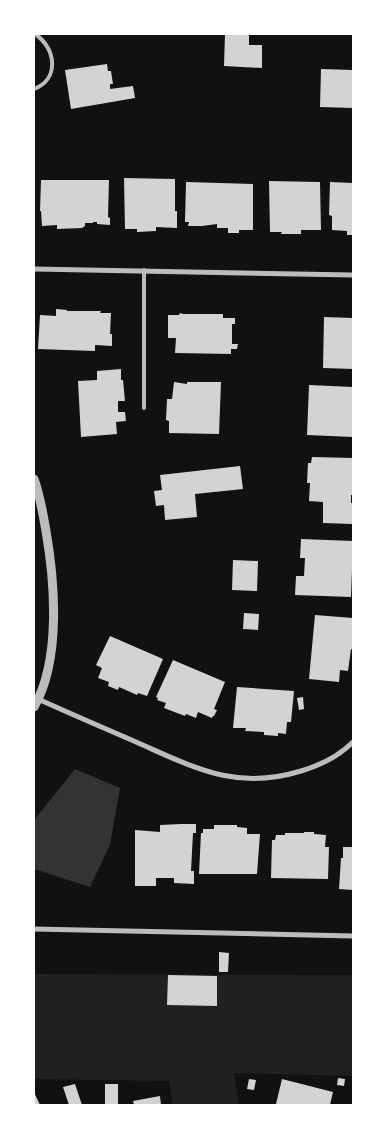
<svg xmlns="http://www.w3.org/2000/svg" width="387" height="1139" viewBox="0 0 387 1139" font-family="'Noto Serif',serif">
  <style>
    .green { fill: #202020 }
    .water { fill: #333 }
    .building { fill: #d3d3d3 }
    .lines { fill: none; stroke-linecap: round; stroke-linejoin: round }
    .service { stroke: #bcbcbc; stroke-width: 4 }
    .minor { stroke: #bcbcbc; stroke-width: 5 }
    .tertiary { stroke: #bcbcbc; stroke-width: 9 }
  </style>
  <rect width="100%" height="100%" fill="#111"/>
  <path class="green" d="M 34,974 L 353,975 L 353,1076 L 234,1073 L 239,1105 L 173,1105 L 169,1081 L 34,1079 Z"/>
  <path class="water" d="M 75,769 L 120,788 L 110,845 L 90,887 L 34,869 L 34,820 Z"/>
  <path class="building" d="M 225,34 L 249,34 L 249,45 L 262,45 L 262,68 L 224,66 Z
    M 107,64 L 108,71 L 111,71 L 113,84 L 110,84 L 110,89 L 133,86 L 135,98 L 71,109 L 65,70 Z
    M 321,69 L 353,70 L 353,108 L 320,107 Z
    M 124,178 L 175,179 L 175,211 L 177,211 L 177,228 L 156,227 L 156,231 L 137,232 L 137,229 L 125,229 Z
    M 41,180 L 109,180 L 108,217 L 110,218 L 110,225 L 97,224 L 97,222 L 93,222 L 93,223 L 85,223 L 85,226 L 82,228 L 57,229 L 57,225 L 42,226 L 41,211 L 40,211 Z
    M 269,181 L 320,182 L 321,230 L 301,230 L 301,234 L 281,234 L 282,232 L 270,232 Z
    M 186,182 L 253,184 L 253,230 L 239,230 L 239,233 L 228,233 L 228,228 L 217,228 L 217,224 L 202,226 L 188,226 L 189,222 L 185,222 Z
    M 330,182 L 353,183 L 353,235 L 347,235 L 347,231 L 332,230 L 332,216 L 329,215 Z
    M 56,309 L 67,310 L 67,311 L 101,311 L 100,313 L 111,313 L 110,334 L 112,334 L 112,346 L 95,345 L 95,351 L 38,349 L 40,315 L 56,316 Z
    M 180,313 L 183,314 L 223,314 L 223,318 L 235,318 L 235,324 L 232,324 L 232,344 L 238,344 L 237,349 L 231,349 L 231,354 L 175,353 L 176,338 L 168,338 L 168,315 L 179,315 Z
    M 324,317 L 353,318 L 353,369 L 323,368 Z
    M 121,369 L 121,380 L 123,380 L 125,401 L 118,401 L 118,412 L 125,412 L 126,421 L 116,422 L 117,434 L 81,437 L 78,381 L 97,380 L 97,371 Z
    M 174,382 L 187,384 L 187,382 L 221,382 L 219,434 L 169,433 L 169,421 L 166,420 L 167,399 L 172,399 Z
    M 309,385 L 353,387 L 353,437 L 307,435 Z
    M 312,457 L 353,458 L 353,495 L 351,495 L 351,503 L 353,503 L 352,524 L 323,523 L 323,502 L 309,501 L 310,483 L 307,483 L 308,463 L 311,463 Z
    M 240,466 L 243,489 L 195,494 L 197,517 L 165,520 L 164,505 L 156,506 L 154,491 L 162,490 L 160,475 Z
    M 301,539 L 353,541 L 351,597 L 295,595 L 296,576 L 304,576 L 305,558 L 300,558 Z
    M 233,560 L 258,561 L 257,591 L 232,590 Z
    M 244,613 L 259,614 L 258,630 L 243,629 Z
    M 315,615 L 353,618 L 353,650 L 351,649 L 348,671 L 340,670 L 339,682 L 309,679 Z
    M 110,636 L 163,659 L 147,696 L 138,693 L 137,695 L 119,687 L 118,690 L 108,686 L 109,682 L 98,678 L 102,668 L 96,665 Z
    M 173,660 L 225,682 L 214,709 L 217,710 L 214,716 L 213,716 L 212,718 L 198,712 L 196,718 L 186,714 L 185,716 L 164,708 L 166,703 L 157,700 L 158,698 L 156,697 Z
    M 237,687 L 294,691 L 291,722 L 287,722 L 286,734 L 278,733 L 278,736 L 264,735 L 264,732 L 245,731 L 246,728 L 233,728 Z
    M 303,697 L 304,709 L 299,710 L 297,698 Z
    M 181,824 L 196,824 L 196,833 L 193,833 L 191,871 L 194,871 L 194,884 L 174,883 L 174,878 L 156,878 L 156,886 L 135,886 L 135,830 L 160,832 L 160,825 Z
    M 214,825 L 237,825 L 237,827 L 247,828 L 247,834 L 260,834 L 257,874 L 199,874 L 201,833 L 203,833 L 203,829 L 214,829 Z
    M 304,832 L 314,832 L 314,834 L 326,835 L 325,847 L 329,847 L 328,879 L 271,878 L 272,840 L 275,840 L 276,835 L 285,835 L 285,833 L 304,833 Z
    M 343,847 L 353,847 L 353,890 L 339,889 L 341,858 L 343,858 Z
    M 219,952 L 229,953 L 228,972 L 219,972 Z
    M 168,975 L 217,976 L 217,1006 L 167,1005 Z
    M 338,1078 L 345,1079 L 344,1086 L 337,1085 Z
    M 249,1079 L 256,1080 L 254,1090 L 247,1089 Z
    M 282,1079 L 333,1092 L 330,1105 L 282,1105 L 276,1104 Z
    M 75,1084 L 82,1105 L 69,1105 L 63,1087 Z
    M 105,1084 L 118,1084 L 118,1105 L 105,1105 Z
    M 34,1092 L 40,1105 L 34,1105 Z
    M 160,1096 L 161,1105 L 134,1105 L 133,1101 Z"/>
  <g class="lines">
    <path class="service" d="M 34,89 C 60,79 56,48 35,34
      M 144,270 L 144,408"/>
    <path class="minor" d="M 34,269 L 353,275
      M 38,699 C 71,714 104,728 136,742 C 195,768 236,791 301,771 C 321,765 338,757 353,742
      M 34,929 L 353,936"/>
    <path class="tertiary" d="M 34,479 C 40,495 43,514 46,531 C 55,583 61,660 34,707"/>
  </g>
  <rect width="387" height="1139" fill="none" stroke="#ffffff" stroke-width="70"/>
</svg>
